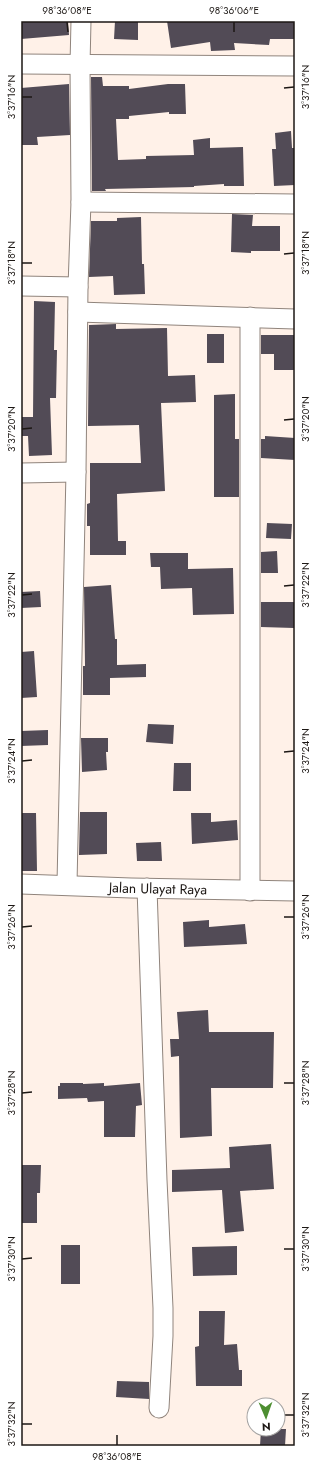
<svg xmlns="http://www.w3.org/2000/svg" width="316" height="1467" viewBox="0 0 316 1467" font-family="Jost,sans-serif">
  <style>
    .building { fill: #524b56 }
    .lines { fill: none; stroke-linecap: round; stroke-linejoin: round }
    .minor-casing { stroke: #90847c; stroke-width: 21 }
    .minor { stroke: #fff; stroke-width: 19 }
    .ticks { fill: none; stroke: #1c1714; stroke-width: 1.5 }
    .labels { text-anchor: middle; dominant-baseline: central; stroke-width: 4; stroke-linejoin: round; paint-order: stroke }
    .street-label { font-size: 14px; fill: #1c1714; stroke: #fff }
    .neatline { fill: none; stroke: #1c1714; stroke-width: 1.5 }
    .ticks-label { font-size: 10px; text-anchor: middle; fill: #1c1714 }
  </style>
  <rect width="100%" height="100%" fill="#fff1e8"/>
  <path class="building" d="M 21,21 L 68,21 L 69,35 L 21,39 Z
    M 115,21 L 138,21 L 138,40 L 114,39 Z
    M 167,21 L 295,21 L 295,39 L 270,39 L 269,45 L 234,43 L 235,50 L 211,51 L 210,42 L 171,48 Z
    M 91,77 L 102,77 L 103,86 L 129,86 L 129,89 L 168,84 L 185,84 L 186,114 L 169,114 L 169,112 L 129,116 L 129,119 L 116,119 L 118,160 L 146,159 L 146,156 L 194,155 L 193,140 L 210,138 L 210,148 L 243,147 L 244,186 L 224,186 L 224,184 L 194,186 L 194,187 L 105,189 L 106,191 L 92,191 Z
    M 69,84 L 70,135 L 37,137 L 38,145 L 21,145 L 21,88 Z
    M 291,131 L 292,148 L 295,148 L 295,185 L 274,186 L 272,149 L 276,149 L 275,133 Z
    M 232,214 L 253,215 L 252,226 L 280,226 L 280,251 L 251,251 L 251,253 L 231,252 Z
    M 141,217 L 142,264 L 144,264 L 145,294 L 114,295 L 113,276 L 89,277 L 91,221 L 117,221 L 117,218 Z
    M 34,301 L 55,302 L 54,350 L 57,350 L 56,398 L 50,398 L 52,455 L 29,456 L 28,436 L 21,436 L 21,417 L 33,417 Z
    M 116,324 L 116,329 L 167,328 L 168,376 L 195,375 L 196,402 L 161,403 L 165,491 L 117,494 L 118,541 L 126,541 L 126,555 L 90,555 L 90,526 L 87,526 L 87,504 L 90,503 L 90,463 L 141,463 L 139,425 L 88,426 L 89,325 Z
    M 207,334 L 224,334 L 224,363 L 207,363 Z
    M 261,335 L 295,335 L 295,370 L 274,370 L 274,354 L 261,354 Z
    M 235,394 L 235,439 L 239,439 L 239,497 L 214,497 L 214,395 Z
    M 265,436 L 295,438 L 295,460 L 261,458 L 261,439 L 265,439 Z
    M 267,523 L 292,524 L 291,539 L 266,538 Z
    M 277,551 L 278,573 L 261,573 L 261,552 Z
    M 150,553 L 188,553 L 188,569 L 233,568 L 234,614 L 193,615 L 192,588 L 161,589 L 160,567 L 151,567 Z
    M 111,585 L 115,639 L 117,639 L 117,665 L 146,664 L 146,677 L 110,678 L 110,695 L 83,695 L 83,666 L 85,666 L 84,587 Z
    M 40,591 L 41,607 L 21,608 L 21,592 Z
    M 261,602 L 294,602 L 294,628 L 261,627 Z
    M 34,651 L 37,697 L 21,698 L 21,652 Z
    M 148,724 L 174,725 L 173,744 L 146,742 Z
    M 48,730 L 48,745 L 21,746 L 21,731 Z
    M 81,738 L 108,738 L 108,752 L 106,752 L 107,770 L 82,772 Z
    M 174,763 L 191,763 L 191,791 L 173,791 Z
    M 80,812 L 107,812 L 107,854 L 79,855 Z
    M 21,813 L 36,813 L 37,871 L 21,871 Z
    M 191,813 L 211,813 L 211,822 L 237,820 L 238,840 L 192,844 Z
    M 161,842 L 162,861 L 137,861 L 136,843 Z
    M 209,920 L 209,927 L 245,924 L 247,944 L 184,947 L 183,922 Z
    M 208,1010 L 209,1032 L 274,1032 L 273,1088 L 211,1088 L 212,1136 L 180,1138 L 179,1056 L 171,1057 L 170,1039 L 179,1039 L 177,1012 Z
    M 60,1083 L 83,1083 L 83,1084 L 104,1083 L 104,1086 L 140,1083 L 142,1105 L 136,1106 L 135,1137 L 104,1137 L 104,1101 L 88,1102 L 87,1098 L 58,1099 L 58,1086 L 60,1086 Z
    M 271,1144 L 274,1189 L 240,1191 L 244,1231 L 225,1233 L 222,1190 L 172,1192 L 172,1170 L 230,1168 L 229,1147 Z
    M 21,1165 L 41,1165 L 40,1193 L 37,1193 L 37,1223 L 21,1223 Z
    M 61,1245 L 80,1245 L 80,1284 L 61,1284 Z
    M 237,1246 L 237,1275 L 193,1276 L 192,1247 Z
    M 199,1311 L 225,1311 L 224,1345 L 237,1344 L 239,1370 L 242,1370 L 242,1386 L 196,1386 L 195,1347 L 199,1346 Z
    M 117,1381 L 149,1382 L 149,1399 L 116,1397 Z
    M 261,1429 L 286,1429 L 285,1446 L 260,1446 Z"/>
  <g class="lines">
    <g class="minor-casing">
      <g id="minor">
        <path d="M 21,64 L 295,66"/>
        <path d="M 81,202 L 295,204"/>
        <path d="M 21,286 L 78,287"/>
        <path d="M 78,312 L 295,319"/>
        <path d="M 250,317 L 250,891"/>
        <path d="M 21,473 L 76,472"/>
        <path id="s1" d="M 21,884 L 131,888 L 295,891"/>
        <path d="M 67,884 L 76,472 L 78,287 L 81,202 L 80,65 L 81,21"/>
        <path d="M 147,888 L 157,1180 L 163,1308 L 163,1336 L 159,1408"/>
      </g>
    </g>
    <use href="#minor" class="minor"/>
  </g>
  <path class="ticks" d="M 67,22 L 68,32M 234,22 L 234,32M 284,88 L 294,87M 22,97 L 32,97M 284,254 L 294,253M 22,263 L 32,263M 284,420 L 294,419M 22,429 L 32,428M 284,586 L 294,585M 22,595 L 32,594M 284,752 L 294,751M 22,761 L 32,760M 284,917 L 294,917M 22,927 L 32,926M 284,1083 L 294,1083M 22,1093 L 32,1092M 284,1249 L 294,1249M 22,1259 L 32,1258M 284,1415 L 294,1415M 22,1424 L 32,1424M 117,1435 L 117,1445"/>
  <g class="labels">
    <g class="street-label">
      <text stroke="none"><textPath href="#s1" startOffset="137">Jalan Ulayat Raya</textPath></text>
    </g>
  </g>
  <rect width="316" height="1467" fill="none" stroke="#ffffff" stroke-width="44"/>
  <g transform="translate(266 1417) rotate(178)"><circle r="19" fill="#ffffff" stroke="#a4a2a1"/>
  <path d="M0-3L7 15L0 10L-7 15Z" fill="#4d8e31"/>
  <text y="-6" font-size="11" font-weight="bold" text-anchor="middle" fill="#1c1714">N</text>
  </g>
  <rect x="22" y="22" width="272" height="1423" class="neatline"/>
  <g class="ticks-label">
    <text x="67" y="14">98°36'08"E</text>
    <text x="234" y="14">98°36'06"E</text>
    <text transform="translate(305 87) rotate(-90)" y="4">3°37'16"N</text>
    <text transform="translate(11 97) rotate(-90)" y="4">3°37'16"N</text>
    <text transform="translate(305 253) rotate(-90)" y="4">3°37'18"N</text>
    <text transform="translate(11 263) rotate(-90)" y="4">3°37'18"N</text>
    <text transform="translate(305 419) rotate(-90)" y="4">3°37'20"N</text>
    <text transform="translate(11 429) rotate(-90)" y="4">3°37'20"N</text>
    <text transform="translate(305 585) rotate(-90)" y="4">3°37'22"N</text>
    <text transform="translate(11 595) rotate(-90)" y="4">3°37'22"N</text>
    <text transform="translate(305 751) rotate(-90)" y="4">3°37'24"N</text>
    <text transform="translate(11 761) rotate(-90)" y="4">3°37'24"N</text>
    <text transform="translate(305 917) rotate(-90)" y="4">3°37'26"N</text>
    <text transform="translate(11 927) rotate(-90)" y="4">3°37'26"N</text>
    <text transform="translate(305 1083) rotate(-90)" y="4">3°37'28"N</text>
    <text transform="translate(11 1093) rotate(-90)" y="4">3°37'28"N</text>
    <text transform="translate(305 1249) rotate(-90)" y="4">3°37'30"N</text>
    <text transform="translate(11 1259) rotate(-90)" y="4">3°37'30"N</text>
    <text transform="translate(305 1415) rotate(-90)" y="4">3°37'32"N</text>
    <text transform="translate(11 1424) rotate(-90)" y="4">3°37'32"N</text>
    <text x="117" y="1460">98°36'08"E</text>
  </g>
</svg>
